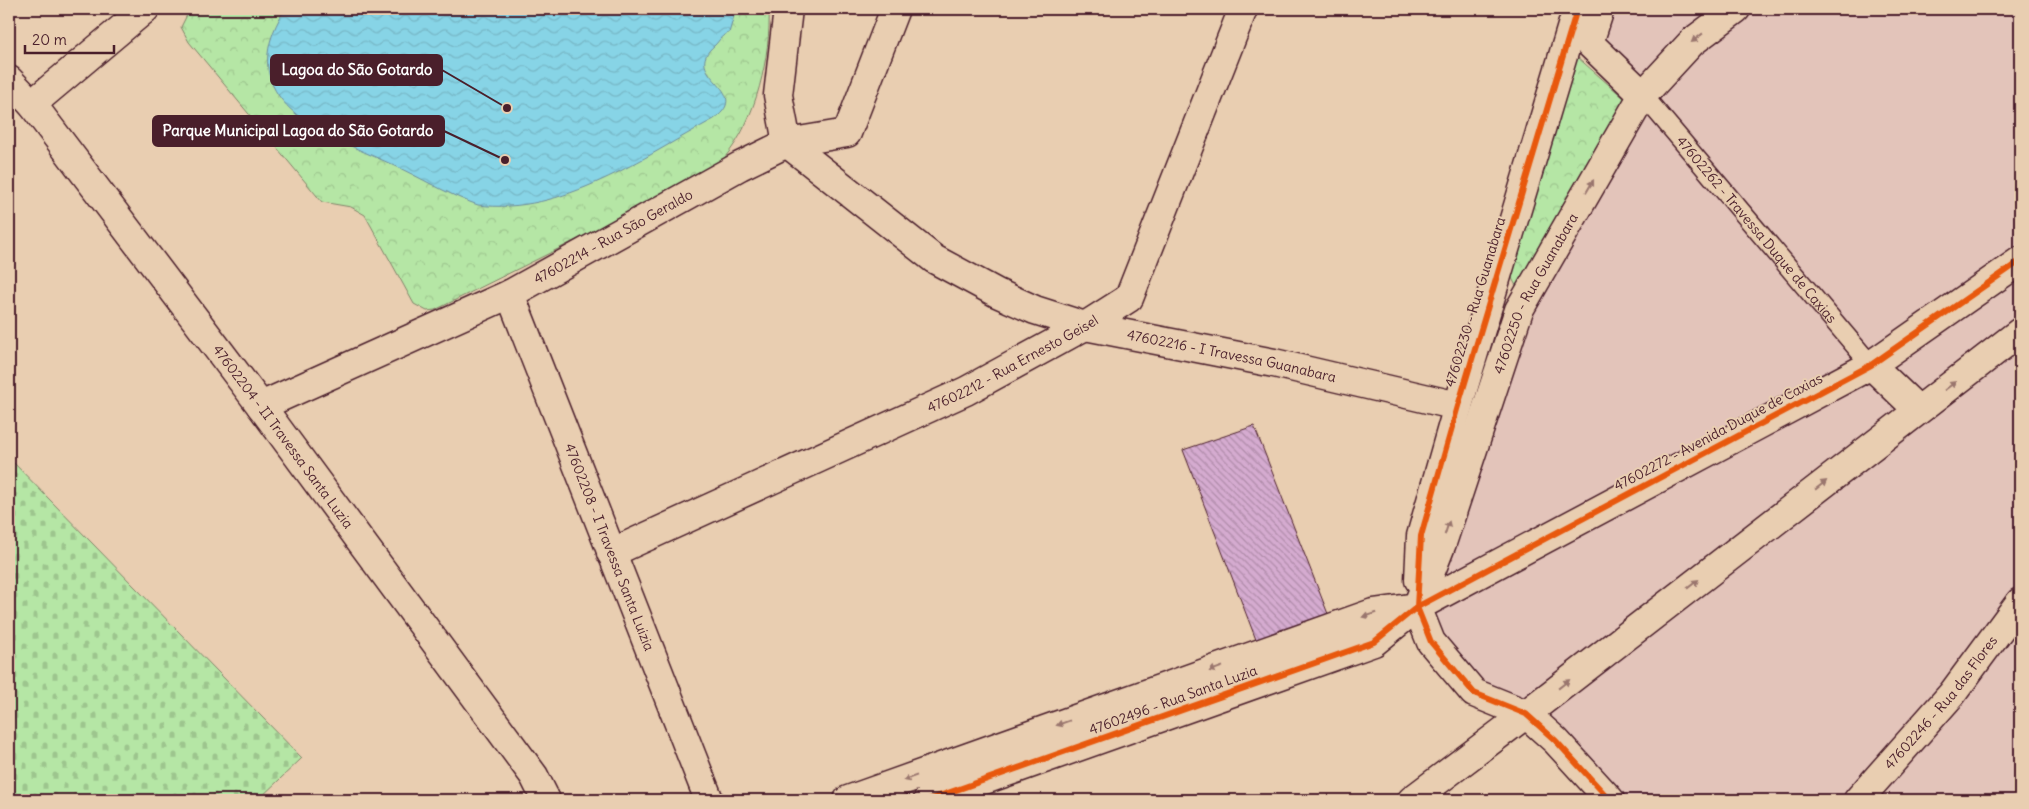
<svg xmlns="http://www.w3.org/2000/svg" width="2029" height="809" viewBox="0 0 2029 809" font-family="Delius,sans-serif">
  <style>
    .built { fill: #e3c4ba }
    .cemetery { fill: url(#cemetery-stones); stroke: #808268 }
    .park { fill: url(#park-crowns); stroke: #808268 }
    .water { fill: url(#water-waves); stroke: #6f8c9b }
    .building { fill: url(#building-back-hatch); stroke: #4a1f2b }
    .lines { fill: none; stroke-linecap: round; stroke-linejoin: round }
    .service-casing { stroke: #4a1f2b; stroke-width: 21 }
    .minor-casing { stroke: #4a1f2b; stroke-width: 31 }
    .tertiary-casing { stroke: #4a1f2b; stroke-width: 31 }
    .service { stroke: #e9ceb1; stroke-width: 18 }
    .minor { stroke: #e9ceb1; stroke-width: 28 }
    .tertiary { stroke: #e9ceb1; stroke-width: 28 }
    .cycleway-casing { stroke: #e9ceb1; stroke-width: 9 }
    .cycleway { stroke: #e8590c; stroke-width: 6 }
    .oneway { fill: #9a766e }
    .labels { text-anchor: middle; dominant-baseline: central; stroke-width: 4; stroke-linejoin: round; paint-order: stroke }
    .street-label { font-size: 14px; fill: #4a1f2b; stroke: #e9ceb1 }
    .leader { fill: none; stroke: #4a1f2b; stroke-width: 2 }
    .callout-dot { fill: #4a1f2b; stroke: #e9ceb1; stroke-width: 2 }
    .callout { fill: #4a1f2b; stroke: #4a1f2b; stroke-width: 2 }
    .callout-label { font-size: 15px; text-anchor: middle; font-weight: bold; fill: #fff }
  </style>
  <defs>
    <pattern id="cemetery-stones" width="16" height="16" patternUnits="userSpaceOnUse" patternTransform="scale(1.25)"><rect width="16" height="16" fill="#b5e6a5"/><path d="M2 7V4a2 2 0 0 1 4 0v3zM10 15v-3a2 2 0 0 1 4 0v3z" fill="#9dc58e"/></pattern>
    <pattern id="park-crowns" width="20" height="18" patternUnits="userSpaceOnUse" patternTransform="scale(1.25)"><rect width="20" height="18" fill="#b5e6a5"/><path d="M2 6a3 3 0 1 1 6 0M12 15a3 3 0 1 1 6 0" fill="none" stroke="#9dc58e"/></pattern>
    <pattern id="water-waves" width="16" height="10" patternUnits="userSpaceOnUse" patternTransform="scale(1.25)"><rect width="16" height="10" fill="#87d4e6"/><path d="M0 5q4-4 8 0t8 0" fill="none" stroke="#76b6c5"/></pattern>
    <pattern id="building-back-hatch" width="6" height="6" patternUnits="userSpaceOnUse" patternTransform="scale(1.25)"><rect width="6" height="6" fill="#d5abd0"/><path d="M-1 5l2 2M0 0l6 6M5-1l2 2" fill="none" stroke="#af8ba9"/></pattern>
  </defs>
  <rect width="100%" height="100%" fill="#e9ceb1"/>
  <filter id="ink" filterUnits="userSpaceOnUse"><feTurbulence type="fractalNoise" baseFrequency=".02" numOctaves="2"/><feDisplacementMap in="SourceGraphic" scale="10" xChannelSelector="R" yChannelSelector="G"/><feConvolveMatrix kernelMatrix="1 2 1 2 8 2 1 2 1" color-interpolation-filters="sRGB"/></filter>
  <g filter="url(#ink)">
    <path class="built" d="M 1600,9 L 2020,9 L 2020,800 L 1610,800 L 1556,741 L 1474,693 L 1417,607 L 1519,310 L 1643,96 L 1589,43 Z"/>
    <path class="cemetery" d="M 9,458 L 302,758 L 258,800 L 9,800 Z"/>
    <path class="park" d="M 190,9 L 769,9 C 771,55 756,121 725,157 C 715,170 698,178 685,186 L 435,310 L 427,311 L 414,304 L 365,215 L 351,207 L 322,202 L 189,42 L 181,27 Z
      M 1576,56 L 1625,99 L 1517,288 L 1511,276 Z"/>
    <path class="water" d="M 285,9 L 736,9 L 729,33 C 722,34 720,40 715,45 C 678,76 756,89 714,119 C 643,157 562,216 478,205 C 448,195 420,177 391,164 C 323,133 228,102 285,9 Z"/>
    <path class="building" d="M 1254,426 L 1330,619 L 1260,650 L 1183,450 Z"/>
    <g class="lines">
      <g class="service-casing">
        <g id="service">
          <path id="s1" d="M 1643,95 L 1871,365"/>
        </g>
      </g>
      <g class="minor-casing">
        <g id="minor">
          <path id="s2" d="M 788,9 L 778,95 L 787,143 L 934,259 L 997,293 L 1035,310 L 1085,326 L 1274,363 L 1458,406"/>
          <path id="s3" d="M 9,80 L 32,104 L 261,406 L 534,776 L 546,800"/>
          <path d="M 1643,95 L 1692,42 L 1736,9"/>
          <path d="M 32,104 L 145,9"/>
          <path id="s4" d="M 510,294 L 709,800"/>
          <path id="s5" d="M 261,406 L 510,294 L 740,166 L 787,143 L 847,133 L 895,9"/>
          <path id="s6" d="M 611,553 L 966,391 L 1085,326 L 1129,298 L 1243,9"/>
          <path d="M 1419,580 L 1421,536 L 1458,406 L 1577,9"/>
          <path id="s7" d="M 1417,607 L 1442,543 L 1519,310 L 1643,95 L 1589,43 L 1600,9"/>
          <path d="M 1526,714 L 1556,741 L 1610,800"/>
          <path d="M 1412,800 L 1526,714"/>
          <path id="s8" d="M 1858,800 L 1952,694 L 2020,602"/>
        </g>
      </g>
      <g class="tertiary-casing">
        <path id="tertiary" d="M 1871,365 L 1918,410
          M 1417,607 L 1431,642 L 1474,693 L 1526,714 L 2020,332
          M 848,800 L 1373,613 L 1417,607
          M 928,800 L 1374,642 L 1417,607 L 1871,365 L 2020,261"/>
      </g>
      <use href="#service" class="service"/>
      <use href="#minor" class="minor"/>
      <use href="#tertiary" class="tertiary"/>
      <g class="cycleway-casing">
        <path id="cycleway" d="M 1577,9 L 1458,406 L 1421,536 L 1417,607 L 1431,642 L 1474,693 L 1526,714 L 1556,741 L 1610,800
          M 928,800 L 1374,642 L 1417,607 L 1871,365 L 2020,261"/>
      </g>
      <use href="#cycleway" class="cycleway"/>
    </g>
    <defs><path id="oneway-solid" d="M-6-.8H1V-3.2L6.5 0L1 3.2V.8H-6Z" transform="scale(1.25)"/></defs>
    <g class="oneway">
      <use href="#oneway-solid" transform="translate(1697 38) rotate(142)"/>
      <use href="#oneway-solid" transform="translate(1590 186) rotate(-60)"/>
      <use href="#oneway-solid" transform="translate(1950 386) rotate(-37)"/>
      <use href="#oneway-solid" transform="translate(1821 485) rotate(-38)"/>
      <use href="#oneway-solid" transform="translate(1447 528) rotate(-72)"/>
      <use href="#oneway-solid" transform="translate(1693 584) rotate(-38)"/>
      <use href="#oneway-solid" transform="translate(1369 615) rotate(163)"/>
      <use href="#oneway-solid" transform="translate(1216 669) rotate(160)"/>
      <use href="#oneway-solid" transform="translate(1564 684) rotate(-38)"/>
      <use href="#oneway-solid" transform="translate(1063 723) rotate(160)"/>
      <use href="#oneway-solid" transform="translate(910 778) rotate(160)"/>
    </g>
  </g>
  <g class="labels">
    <g class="street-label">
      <text stroke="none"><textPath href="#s1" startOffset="176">47602262 - Travessa Duque de Caxias</textPath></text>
      <text stroke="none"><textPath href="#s5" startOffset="391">47602214 - Rua São Geraldo</textPath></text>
      <text stroke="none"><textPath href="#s7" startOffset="336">47602250 - Rua Guanabara</textPath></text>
      <text transform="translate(1475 302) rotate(-73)">47602230 - Rua Guanabara</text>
      <text stroke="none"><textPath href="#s2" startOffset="638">47602216 - I Travessa Guanabara</textPath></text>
      <text stroke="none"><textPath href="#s6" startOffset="444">47602212 - Rua Ernesto Geisel</textPath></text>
      <text transform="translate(1718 432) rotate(-28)">47602272 - Avenida Duque de Caxias</text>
      <text stroke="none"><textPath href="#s3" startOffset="450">47602204 - II Travessa Santa Luzia</textPath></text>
      <text stroke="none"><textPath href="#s4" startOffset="272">47602208 - I Travessa Santa Luizia</textPath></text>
      <text transform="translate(1173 700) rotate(-20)">47602496 - Rua Santa Luzia</text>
      <text stroke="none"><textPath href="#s8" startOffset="128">47602246 - Rua das Flores</textPath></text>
    </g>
  </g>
  <path class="leader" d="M507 108L442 70M505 160L444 131"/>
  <g class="callout-dot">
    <circle cx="507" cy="108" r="5"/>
    <circle cx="505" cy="160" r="5"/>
  </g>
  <g class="callout">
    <rect x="271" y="55" width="171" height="30" rx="5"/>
    <rect x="153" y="116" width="291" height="30" rx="5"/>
  </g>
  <g class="callout-label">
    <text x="357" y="75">Lagoa do São Gotardo</text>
    <text x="298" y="136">Parque Municipal Lagoa do São Gotardo</text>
  </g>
  <rect width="2029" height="809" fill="none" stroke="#e9ceb1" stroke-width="30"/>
  <rect x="15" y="15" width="1999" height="779" fill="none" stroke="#4a1f2b" stroke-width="2" filter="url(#ink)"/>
  <path d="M25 45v8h89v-8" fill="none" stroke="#4a1f2b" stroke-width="2.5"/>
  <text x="32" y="45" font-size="15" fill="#4a1f2b" stroke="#e9ceb1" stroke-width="4" paint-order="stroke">20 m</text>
</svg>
